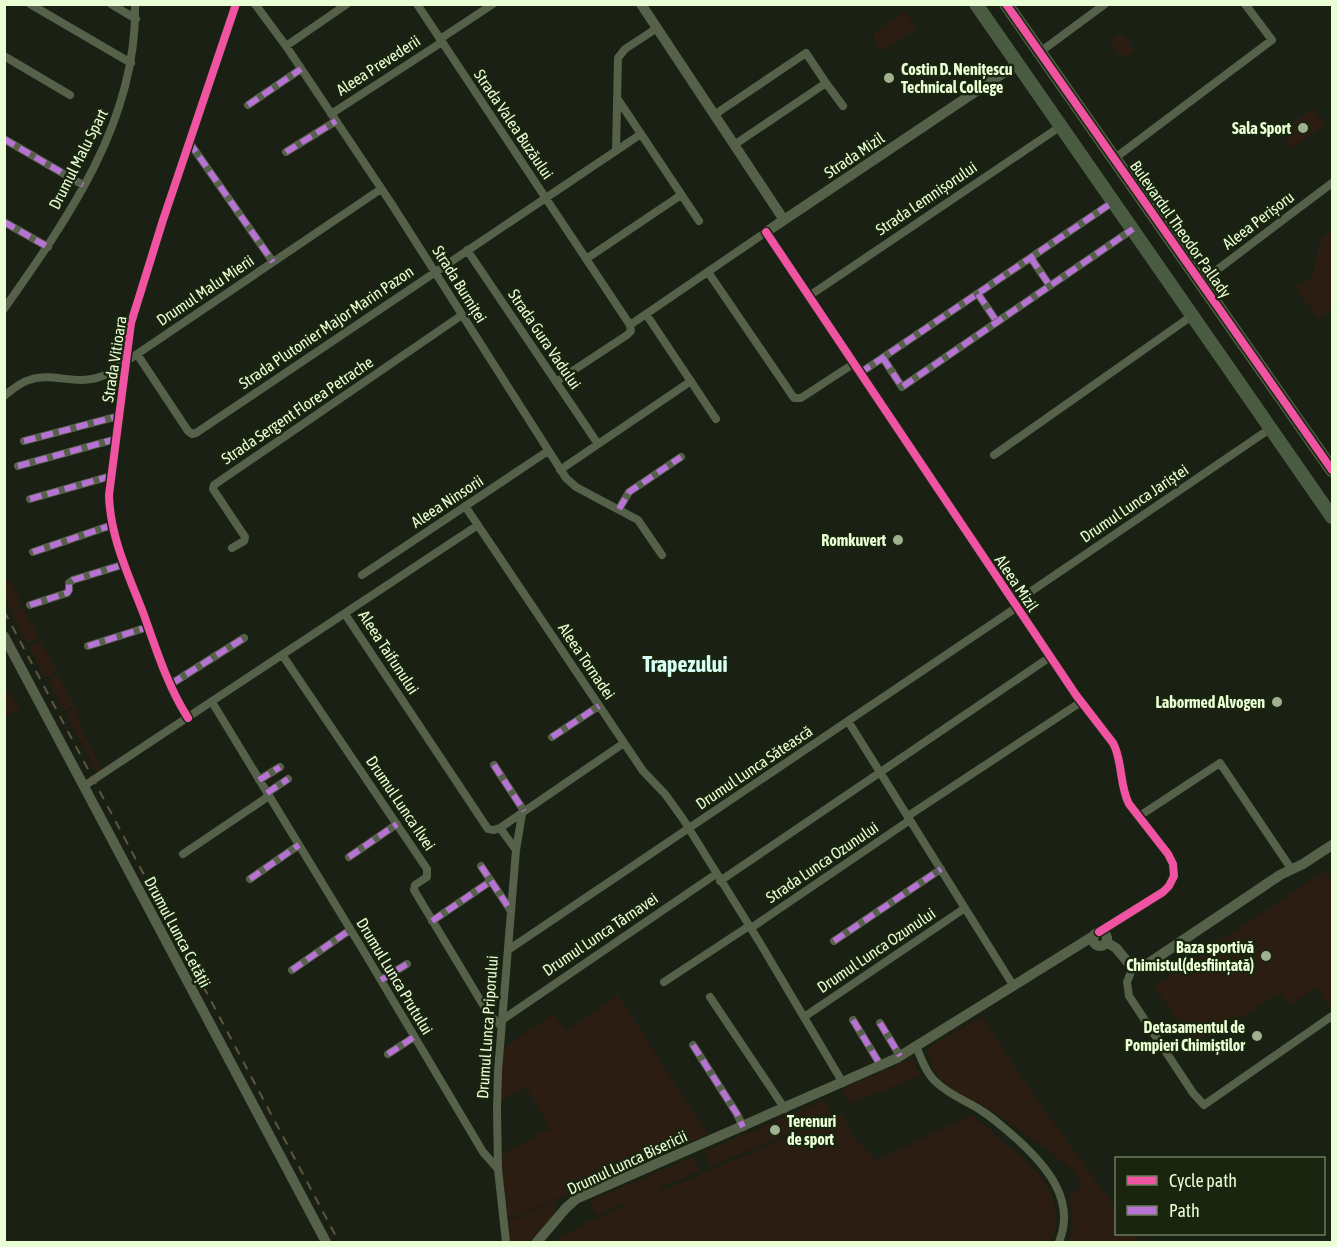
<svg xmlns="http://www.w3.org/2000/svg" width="1337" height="1247" viewBox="0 0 1337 1247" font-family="'Asap Condensed',sans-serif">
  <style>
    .green { fill: #2c1d12 }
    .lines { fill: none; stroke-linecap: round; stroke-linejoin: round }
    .minor { stroke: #566149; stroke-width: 8 }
    .tertiary { stroke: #566149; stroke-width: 10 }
    .primary { stroke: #495c42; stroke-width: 14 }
    .rail { stroke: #5e573d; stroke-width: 2; stroke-dasharray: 9 8; stroke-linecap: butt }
    .quiet { stroke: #b673d3; stroke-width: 6; stroke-dasharray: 12 6; stroke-linecap: butt }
    .cycleway-casing { stroke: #19250f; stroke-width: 11 }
    .cycleway { stroke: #f153a3; stroke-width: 8 }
    .poi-dot { fill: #a1b091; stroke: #19250f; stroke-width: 2 }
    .labels { text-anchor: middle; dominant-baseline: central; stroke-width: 5; stroke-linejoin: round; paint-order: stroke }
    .street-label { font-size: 16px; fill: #e9fed4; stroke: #19250f }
    .poi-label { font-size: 16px; font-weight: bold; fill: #e9fed4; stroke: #19250f; text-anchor: end }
    .district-label { font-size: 22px; font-weight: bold; fill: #d6fef5; stroke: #19250f }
  </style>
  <rect width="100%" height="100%" fill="#1a2014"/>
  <path class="green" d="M 902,13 L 907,14 L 915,26 L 914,30 L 886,50 L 880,49 L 873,38 L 874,32 Z
    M 1122,33 L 1134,50 L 1123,59 L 1110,42 Z
    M 1313,108 L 1325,124 L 1293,148 L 1281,132 Z
    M 1332,230 L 1332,309 L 1318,319 L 1296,287 L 1312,276 L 1321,239 Z
    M 9,579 L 22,604 L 10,610 L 5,600 L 5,582 Z
    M 22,607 L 39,637 L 27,643 L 11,612 Z
    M 41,641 L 57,671 L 46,677 L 29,647 Z
    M 58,675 L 74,705 L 64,711 L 48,681 Z
    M 5,688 L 20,708 L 5,717 L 4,717 Z
    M 76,707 C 78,730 94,747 100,769 L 96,772 L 65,712 Z
    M 1324,871 L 1332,883 L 1332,1011 L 1317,988 L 1290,1005 L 1280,992 L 1238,1021 L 1234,1016 L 1194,1044 L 1154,986 Z
    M 618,995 L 708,1134 L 511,1218 L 506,1215 L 500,1156 L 550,1128 L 526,1087 L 500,1101 L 503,1048 L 553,1014 L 566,1031 Z
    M 982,1016 L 1021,1077 L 1116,1209 L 1116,1234 L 1134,1234 L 1138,1239 L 1137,1242 L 1068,1242 L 1073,1229 L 1069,1197 L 1080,1188 L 1082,1184 L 1073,1171 L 1048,1150 L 995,1113 L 947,1086 L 934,1071 L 927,1052 L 931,1046 Z
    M 913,1059 L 920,1076 L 848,1104 L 842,1089 Z
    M 824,1100 L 831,1115 L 710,1167 L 704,1152 Z
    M 842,1114 L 855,1139 L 877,1160 L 971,1115 L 982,1123 L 1039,1174 C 1053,1192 1063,1221 1051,1242 L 553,1242 L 588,1222 L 626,1206 L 625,1203 L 596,1215 L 590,1201 L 693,1157 L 700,1171 L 661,1187 L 662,1191 Z
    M 556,1200 L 556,1211 L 531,1242 L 510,1242 L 508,1223 L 511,1220 Z"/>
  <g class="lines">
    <path class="minor" d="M 30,4 L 131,63
      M 111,4 L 136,19
      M 255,4 L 286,46 L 391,203 L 566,478 L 576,487 L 638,520 L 662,555
      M 417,4 L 630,325
      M 440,39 L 493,4
      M 286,46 L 347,4
      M 1040,52 L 1105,4
      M 4,56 L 70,95
      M 826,83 L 843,106
      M 617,98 L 699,221
      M 248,105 L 301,69
      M 331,114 L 442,42
      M 714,115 L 806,53 L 826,83 L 734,145
      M 4,139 L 83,185
      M 189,142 L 273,262
      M 616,151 L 618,58 L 625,49 L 657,28
      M 286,152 L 336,121
      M 1115,158 L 1272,40 L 1245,4
      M 4,222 L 48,247
      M 467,250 L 598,444
      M 1031,258 L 1050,286
      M 586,259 L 681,195
      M 708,272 L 794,398 L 801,398 L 853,364
      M 1201,282 L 1332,183
      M 978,294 L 997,322
      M 809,296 L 1061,126
      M 4,309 C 68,218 137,121 135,6
      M 646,314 L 716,419
      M 137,354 L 188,431 L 192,434 L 196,433 L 641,134
      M 883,358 L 902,387 L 1133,229
      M 860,373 L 1113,202
      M 556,382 L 627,335 L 631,331 L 630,325 L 766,232
      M 4,396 C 12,390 19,383 29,380 C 55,371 80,389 109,373 L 381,189
      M 24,441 L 119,416
      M 994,455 L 1193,315
      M 18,466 L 116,439
      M 560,470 L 691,381
      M 30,499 L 111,476
      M 465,506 L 643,771 L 665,794 L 683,819 L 760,943 L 843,1083
      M 619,509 L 629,492 L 681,457
      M 232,548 L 244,541 L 245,537 L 213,489 L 214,485 L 462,315
      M 33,552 L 112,525
      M 362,575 L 548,451
      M 1014,603 L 1271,428
      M 30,605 L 67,593 L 69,590 L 69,583 L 73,580 L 125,564
      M 345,614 L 488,829 L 494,830 L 500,828 L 624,743
      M 88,646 L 148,627
      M 283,656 L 427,869 L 427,877 L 415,885 L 414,890 L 488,1013 L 501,1026
      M 171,684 L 244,638
      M 212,702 L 363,950 L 483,1152 L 498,1169
      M 188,718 C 168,687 156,649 144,615 C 129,576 110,537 109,495 L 131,323 L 163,220 L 236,4
      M 848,721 L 1013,985
      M 552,737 L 599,706
      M 494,765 L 524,811
      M 259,780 L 280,767
      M 84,786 L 478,525
      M 267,793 L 288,779
      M 908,816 L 1081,702
      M 1138,817 L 1220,763 L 1292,870
      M 500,828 L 516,850
      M 183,854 L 269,796
      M 349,857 L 397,824
      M 481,866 L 511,911
      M 250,879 L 299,845
      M 720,881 L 1050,657
      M 432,921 L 491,881
      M 751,928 L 910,820
      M 834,941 L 941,869
      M 508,950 L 1017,607
      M 1133,967 L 1127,982 L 1129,996 L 1193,1093 L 1204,1105 L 1332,1016
      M 292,970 L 350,930
      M 381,980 L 407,964
      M 664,982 L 749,926
      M 710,997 L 785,1109
      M 804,1017 L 965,908
      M 502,1020 L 716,874
      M 853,1020 L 881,1066
      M 880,1023 L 900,1056
      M 693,1045 L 737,1114 L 743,1127
      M 916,1046 C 921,1058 926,1073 936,1082 C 949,1095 967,1101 982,1111 C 995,1119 1006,1130 1018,1140 C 1047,1167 1076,1200 1059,1242
      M 388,1054 L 414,1037
      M 506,1242 L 498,1169 L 497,1109 L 498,1071 L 516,850 L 522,814"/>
    <path class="tertiary" d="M 641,4 L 784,220
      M 1017,64 L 766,232 L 1076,695 L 1113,743 C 1123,761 1119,785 1129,804 L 1168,854 L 1173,864 L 1174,876 L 1169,886 L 1163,892 L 1099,932
      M 4,636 L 326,1242
      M1093 939a7 7 0 1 1 14 0a7 7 0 1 1-14 0Z
      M 1106,942 L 1116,948 L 1131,966 L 1143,967 L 1280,875 L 1303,864 L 1332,845
      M 537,1242 L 566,1208 L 576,1199 L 897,1058 L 1095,935"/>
    <path class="primary" d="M 976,4 L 1332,517
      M 1006,4 L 1332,470"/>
    <path class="rail" d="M 4,611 L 339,1242"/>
    <path class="quiet" d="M 248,105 L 301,69
      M 4,139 L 83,185
      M 189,142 L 273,262
      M 286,152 L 336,121
      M 4,222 L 48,247
      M 1031,258 L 1050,286
      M 978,294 L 997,322
      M 883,358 L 902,387 L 1133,229
      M 860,373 L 1113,202
      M 24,441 L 119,416
      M 18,466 L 116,439
      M 30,499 L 111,476
      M 619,509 L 629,492 L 681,457
      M 33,552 L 112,525
      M 30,605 L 67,593 L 69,590 L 69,583 L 73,580 L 125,564
      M 88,646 L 148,627
      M 171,684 L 244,638
      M 552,737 L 599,706
      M 494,765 L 524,811
      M 259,780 L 280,767
      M 267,793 L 288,779
      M 349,857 L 397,824
      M 481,866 L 511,911
      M 250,879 L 299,845
      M 432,921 L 491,881
      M 834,941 L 941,869
      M 292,970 L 350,930
      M 381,980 L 407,964
      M 853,1020 L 881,1066
      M 880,1023 L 900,1056
      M 693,1045 L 737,1114 L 743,1127
      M 388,1054 L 414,1037"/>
    <g class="cycleway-casing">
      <path id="cycleway" d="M 1006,4 L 1332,470
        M 766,232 L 1076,695 L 1113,743 C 1123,761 1119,785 1129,804 L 1168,854 L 1173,864 L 1174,876 L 1169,886 L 1163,892 L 1099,932
        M 188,718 C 168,687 156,649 144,615 C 129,576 110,537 109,495 L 131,323 L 163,220 L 236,4"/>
    </g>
    <use href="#cycleway" class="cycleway"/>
  </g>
  <g class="poi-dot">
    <circle cx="889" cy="78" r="6"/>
    <circle cx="1303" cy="128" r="6"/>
    <circle cx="898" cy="540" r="6"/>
    <circle cx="1277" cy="702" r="6"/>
    <circle cx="1266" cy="956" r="6"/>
    <circle cx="1257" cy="1036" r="6"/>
    <circle cx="775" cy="1130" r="6"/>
  </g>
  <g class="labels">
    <g class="street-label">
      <text transform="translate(378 65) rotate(-33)">Aleea Prevederii</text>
      <text transform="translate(514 124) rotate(56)">Strada Valea Buzăului</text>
      <text transform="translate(854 155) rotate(-34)">Strada Mizil</text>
      <text transform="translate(78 159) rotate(-63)">Drumul Malu Spart</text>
      <text transform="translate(926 198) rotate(-34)">Strada Lemnișorului</text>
      <text transform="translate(1258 220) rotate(-37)">Aleea Perișoru</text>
      <text transform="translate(1181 229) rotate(55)">Bulevardul Theodor Pallady</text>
      <text transform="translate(460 284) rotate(58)">Strada Burniței</text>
      <text transform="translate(205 290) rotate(-34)">Drumul Malu Mierii</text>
      <text transform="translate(326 327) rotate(-34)">Strada Plutonier Major Marin Pazon</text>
      <text transform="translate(545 339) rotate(56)">Strada Gura Vadului</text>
      <text transform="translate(114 359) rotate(-81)">Strada Vitioara</text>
      <text transform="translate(297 410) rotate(-34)">Strada Sergent Florea Petrache</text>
      <text transform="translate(447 501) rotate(-33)">Aleea Ninsorii</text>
      <text transform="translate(1134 503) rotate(-34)">Drumul Lunca Jariștei</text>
      <text transform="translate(1017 583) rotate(56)">Aleea Mizil</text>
      <text transform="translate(389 652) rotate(57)">Aleea Taifunului</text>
      <text transform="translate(587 661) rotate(56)">Aleea Tornadei</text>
      <text transform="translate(754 767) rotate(-34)">Drumul Lunca Sătească</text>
      <text transform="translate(401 803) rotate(56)">Drumul Lunca Ilvei</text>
      <text transform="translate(822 862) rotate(-34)">Strada Lunca Ozunului</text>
      <text transform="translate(178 932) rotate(62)">Drumul Lunca Cetății</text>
      <text transform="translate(600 934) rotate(-34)">Drumul Lunca Târnavei</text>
      <text transform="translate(876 950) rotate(-34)">Drumul Lunca Ozunului</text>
      <text transform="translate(395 976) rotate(59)">Drumul Lunca Prutului</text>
      <text transform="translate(487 1027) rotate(-86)">Drumul Lunca Priporului</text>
      <text transform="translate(627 1162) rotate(-25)">Drumul Lunca Bisericii</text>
    </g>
    <g class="poi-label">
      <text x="901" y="69" text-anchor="start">Costin D. Nenițescu<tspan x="901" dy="18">Technical College</tspan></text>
      <text x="1291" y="128">Sala Sport</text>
      <text x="886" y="540">Romkuvert</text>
      <text x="1265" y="702">Labormed Alvogen</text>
      <text x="1254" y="947">Baza sportivă<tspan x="1254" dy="18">Chimistul(desființată)</tspan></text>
      <text x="1245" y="1027">Detasamentul de<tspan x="1245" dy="18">Pompieri Chimiștilor</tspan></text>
      <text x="787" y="1121" text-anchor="start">Terenuri<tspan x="787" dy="18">de sport</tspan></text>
    </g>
    <g class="district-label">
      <text x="685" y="664">Trapezului</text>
    </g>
  </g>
  <rect width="1337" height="1247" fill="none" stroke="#e9fed4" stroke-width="12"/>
  <rect x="1115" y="1157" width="210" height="78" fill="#19250f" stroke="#6c7c5e" stroke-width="1.5"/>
  <rect x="1127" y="1176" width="30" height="9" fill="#f153a3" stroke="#6c7c5e" stroke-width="1.5"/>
  <text x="1169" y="1187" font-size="18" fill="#e9fed4">Cycle path</text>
  <rect x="1127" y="1206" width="30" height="9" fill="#b673d3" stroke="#6c7c5e" stroke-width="1.5"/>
  <text x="1169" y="1217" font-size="18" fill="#e9fed4">Path</text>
</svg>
